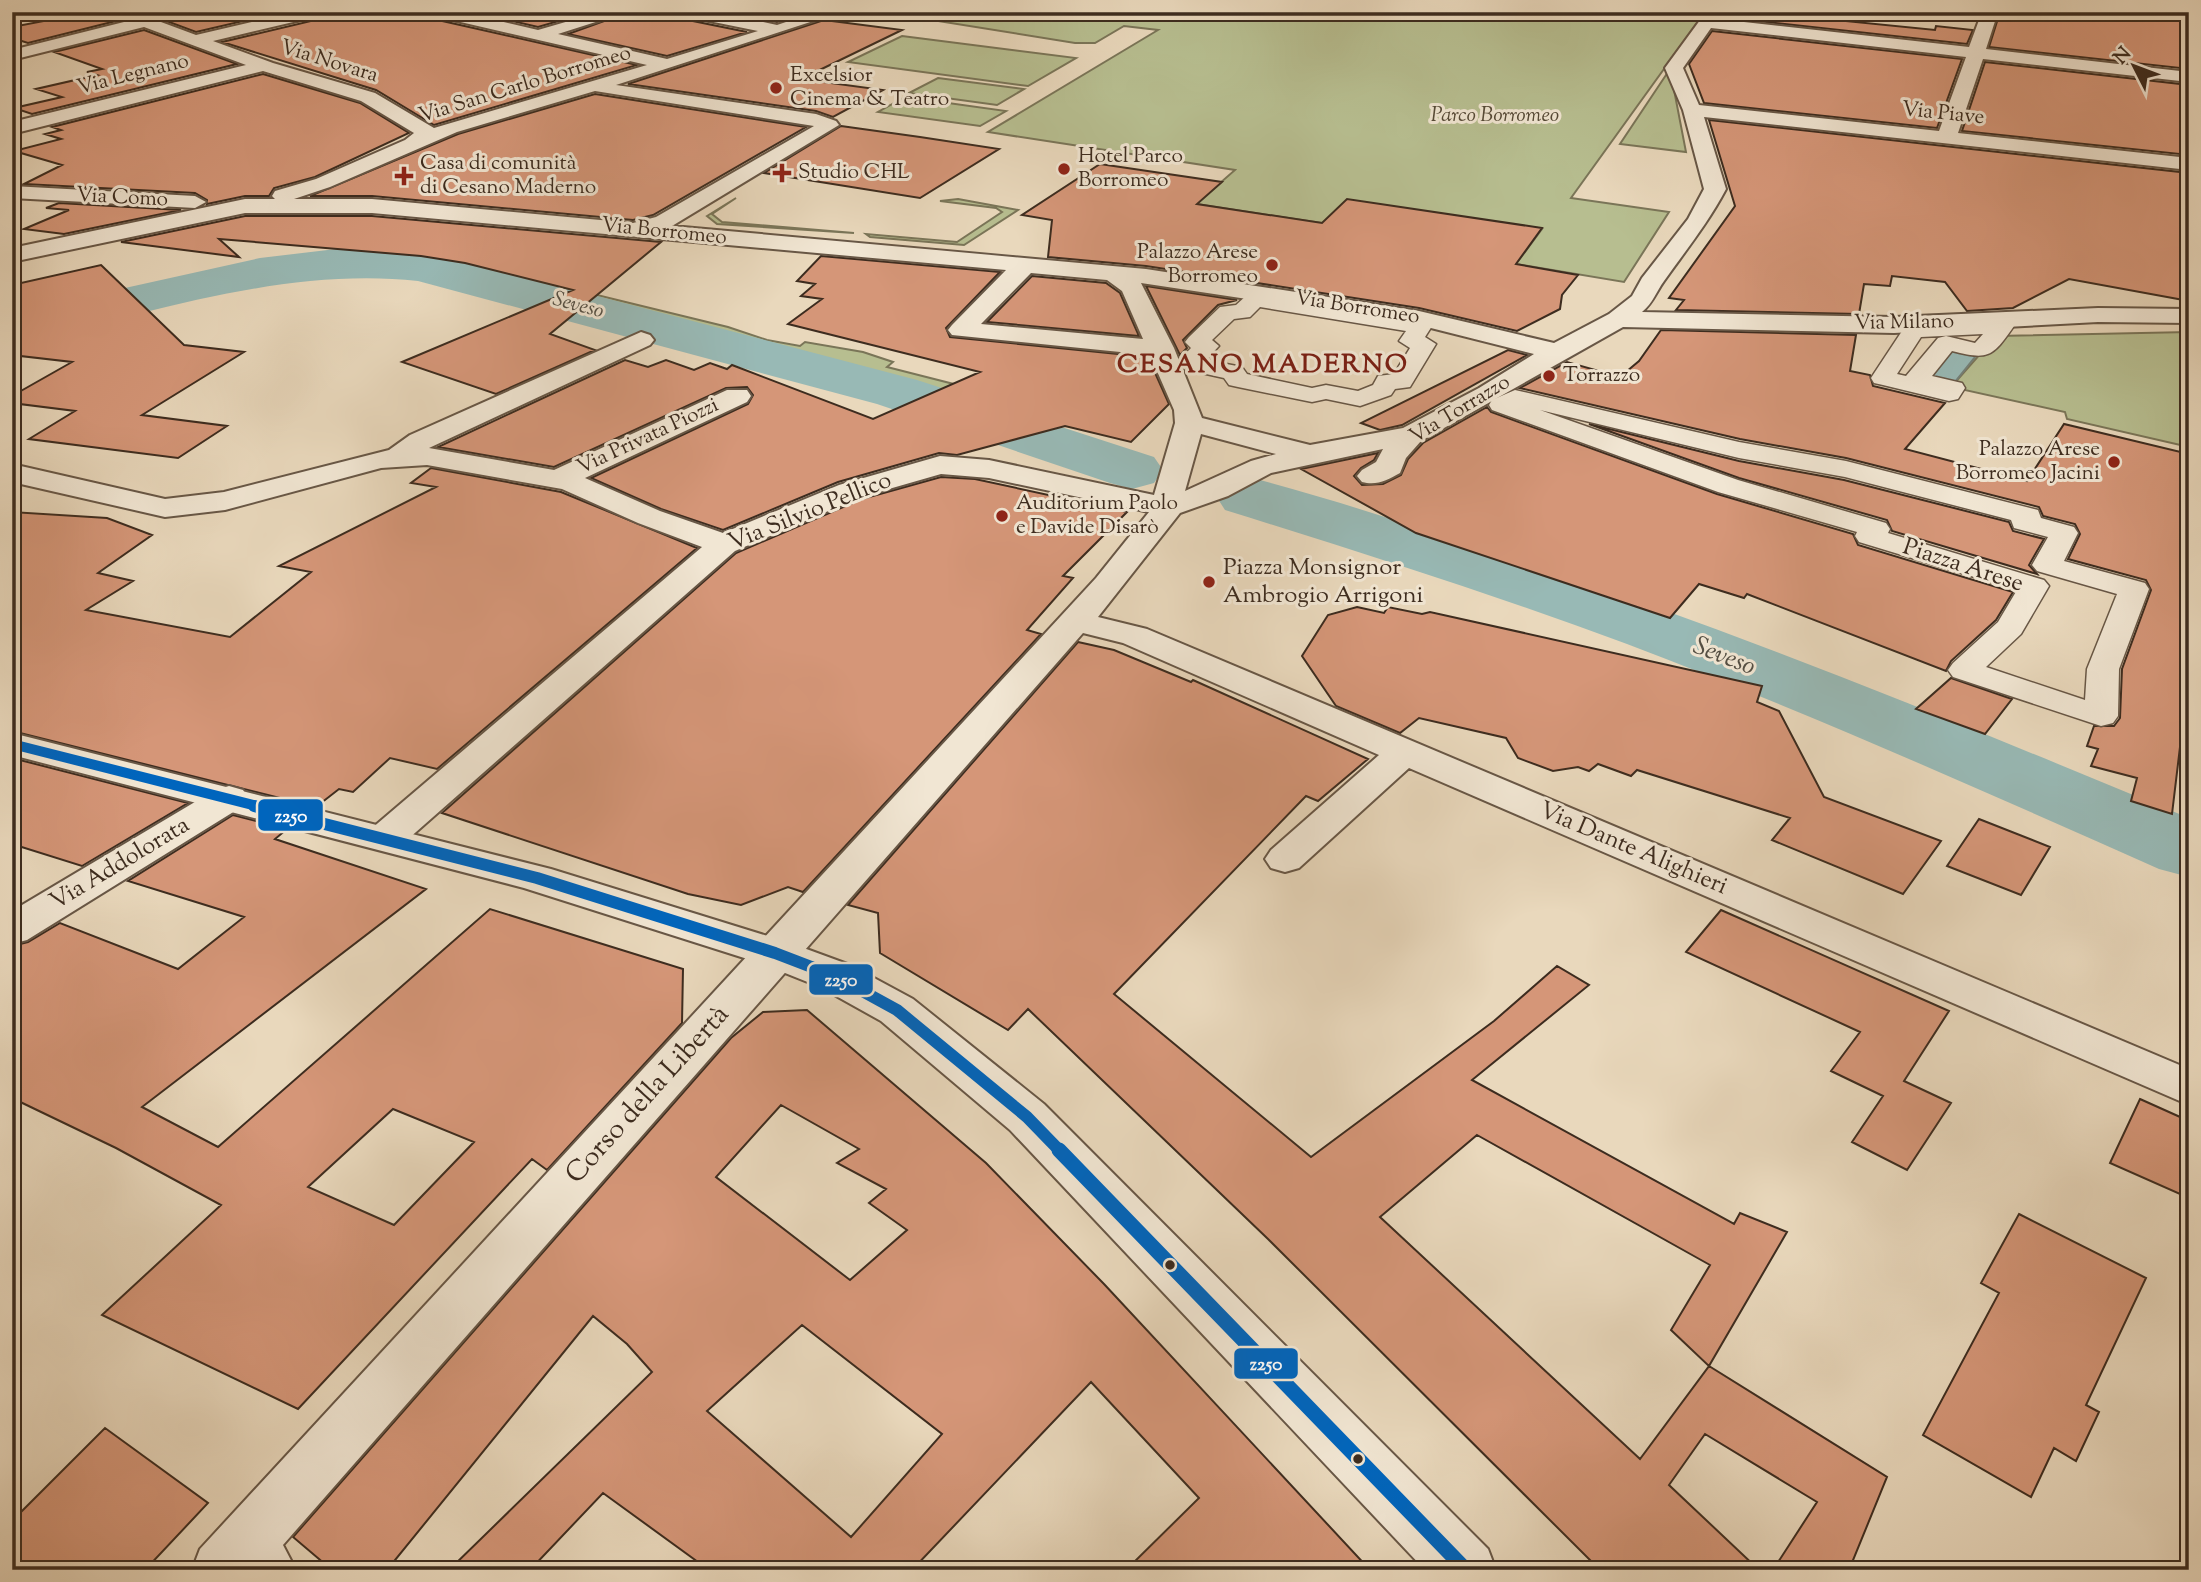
<svg xmlns="http://www.w3.org/2000/svg" width="2201" height="1582" viewBox="0 0 2201 1582" font-family="'Sorts Mill Goudy',serif">
  <style>
    .green { fill: #b7be90; stroke: #7a7558; stroke-width: 2 }
    .water { fill: #98b9b5; stroke: #748179; stroke-width: 2 }
    .lines { fill: none; stroke-linecap: round; stroke-linejoin: round }
    .river { fill: #98b9b5; fill-rule: evenodd }
    .building { fill: #d59678; stroke: #3d2c1f; stroke-width: 2; fill-rule: evenodd }
    .pedestrian-casing { stroke: #685746; stroke-width: 3 }
    .minor-casing { stroke: #685746; stroke-width: 4 }
    .tertiary-casing { stroke: #685746; stroke-width: 4 }
    .pedestrian { fill: #f1e6d3; fill-rule: evenodd }
    .minor { fill: #f1e6d3; fill-rule: evenodd }
    .tertiary { fill: #f1e6d3; fill-rule: evenodd }
    .bus-1-far2-casing { stroke: #f1e6d3; stroke-width: 14 }
    .bus-1-far1-casing { stroke: #f1e6d3; stroke-width: 18 }
    .bus-1-casing { stroke: #f1e6d3; stroke-width: 20 }
    .bus-1-far2 { stroke: #0065bd; stroke-width: 10 }
    .bus-1-far1 { stroke: #0065bd; stroke-width: 12 }
    .bus-1 { stroke: #0065bd; stroke-width: 15 }
    .poi-dot { fill: #8f2418; stroke: #f1e6d3; stroke-width: 2.5 }
    .bus-dot { fill: #3d2c1f; stroke: #f1e6d3; stroke-width: 2.5 }
    .labels { text-anchor: middle; dominant-baseline: central; stroke-width: 6; stroke-linejoin: round; paint-order: stroke }
    .far-street-label { font-size: 21px; fill: #3d2c1f; stroke: #f1e6d3 }
    .far-poi-label { font-size: 21px; fill: #3d2c1f; stroke: #f1e6d3; text-anchor: start }
    .far-park-label { font-size: 21px; font-style: italic; fill: #554936; stroke: #f1e6d3 }
    .far-water-label { font-size: 21px; font-style: italic; fill: #544f44; stroke: #f1e6d3 }
    .street-label { font-size: 24px; fill: #3d2c1f; stroke: #f1e6d3 }
    .poi-label { font-size: 24px; fill: #3d2c1f; stroke: #f1e6d3; text-anchor: start }
    .far-district-label { font-size: 26px; font-weight: bold; letter-spacing: 2px; fill: #7a1f14; stroke: #f1e6d3 }
    .water-label { font-size: 26px; font-style: italic; fill: #544f44; stroke: #f1e6d3 }
    .near-street-label { font-size: 28px; fill: #3d2c1f; stroke: #f1e6d3 }
    .line-badge { stroke: #f1e6d3; stroke-width: 2.5 }
    .badge-label { font-size: 19px; text-anchor: middle; font-weight: bold; fill: #fff }
  </style>
  <rect width="100%" height="100%" fill="#e9d8bc"/>
  <filter id="stains"><feTurbulence type="fractalNoise" baseFrequency=".00286" numOctaves="4"/><feColorMatrix values="0 0 0 0 .2 0 0 0 0 .09 0 0 0 0 .02 0 0 0 .5 -.17"/></filter>
  <radialGradient id="worn" r=".72"><stop offset=".6" stop-color="#630" stop-opacity="0"/><stop offset="1" stop-color="#630" stop-opacity=".3"/></radialGradient>
  <path class="green" d="M 882,12 L 1705,12 L 1571,198 L 1669,212 L 1624,282 L 1516,264 L 1542,229 L 1322,223 L 1196,204 L 1235,170 L 988,132 L 1158,30 L 1124,26 L 1095,43 L 1075,43 Z
    M 902,36 L 1076,58 L 1028,86 L 848,62 Z
    M 1670,69 L 1686,152 L 1620,144 Z
    M 938,78 L 1024,89 L 997,105 L 909,93 Z
    M 905,97 L 1006,111 L 980,126 L 878,112 Z
    M 736,198 L 712,214 L 722,222 L 854,233 L 717,224 L 707,216 Z
    M 958,199 L 1018,210 L 964,245 L 870,237 L 866,234 L 957,242 L 1002,212 L 996,208 L 940,201 Z
    M 354,249 L 466,263 L 728,327 L 767,340 L 800,346 L 805,342 L 863,352 L 893,362 L 887,367 L 993,394 L 976,405 L 443,262 L 361,253 L 226,272 Z
    M 2189,332 L 2189,447 L 2067,419 L 2065,412 L 1951,387 L 1996,336 Z"/>
  <path class="water" d="M 1948,344 L 1980,351 L 1951,387 L 1916,379 Z"/>
  <g class="lines">
    <path class="river" d="M 353,247 L 418,251 L 453,258 L 917,380 L 1154,457 L 1163,470 L 1154,483 L 1132,489 L 1110,483 L 877,404 L 418,281 C 285,267 154,312 26,342 L 12,339 L 12,313 L 260,258 Z
      M 1248,477 C 1316,494 1384,517 1451,538 C 1702,617 1945,717 2189,818 L 2189,877 L 2159,869 C 1983,791 1807,712 1627,644 C 1495,595 1360,552 1225,510 L 1216,496 L 1225,482 Z"/>
  </g>
  <path class="building" d="M 91,12 L 108,12 L 120,20 L 28,43 L 12,38 L 12,27 Z
    M 142,12 L 282,12 L 196,32 Z
    M 327,12 L 428,12 L 438,20 L 637,65 L 434,125 L 376,90 L 222,42 L 324,18 Z
    M 474,12 L 590,12 L 538,27 Z
    M 629,12 L 678,12 L 688,20 L 747,32 L 667,56 L 568,34 Z
    M 729,12 L 760,12 L 794,16 L 777,22 Z
    M 1726,12 L 1840,12 L 1835,20 L 1935,30 L 1936,26 L 1973,30 L 1967,44 L 1722,17 Z
    M 2000,12 L 2179,12 L 2180,20 L 2189,21 L 2189,69 L 1989,47 Z
    M 824,20 L 902,30 L 801,79 L 883,90 L 833,117 L 816,111 L 628,84 Z
    M 144,30 L 237,64 L 32,114 L 14,108 L 62,97 L 36,89 L 97,75 L 87,72 L 102,69 L 54,52 Z
    M 1712,31 L 1962,59 L 1937,128 L 1704,103 L 1689,64 Z
    M 1985,62 L 2189,85 L 2189,155 L 1962,131 Z
    M 263,74 L 360,103 L 409,133 L 315,177 L 274,188 L 269,196 L 245,196 L 207,204 L 207,200 L 195,193 L 24,184 L 62,165 L 14,151 L 61,139 L 45,134 L 61,130 L 52,127 Z
    M 595,94 L 806,127 L 653,215 L 633,220 L 372,196 L 310,196 L 458,134 Z
    M 1709,120 L 2189,173 L 2189,301 L 2069,279 L 2013,308 L 1967,311 L 1945,282 L 1892,276 L 1890,286 L 1864,284 L 1859,314 L 1676,310 L 1684,300 L 1669,298 L 1735,206 Z
    M 841,126 L 920,137 L 999,149 L 920,198 L 764,173 Z
    M 1100,164 L 1222,182 L 1197,204 L 1322,223 L 1347,199 L 1542,228 L 1516,264 L 1578,275 L 1562,295 L 1560,309 L 1517,331 L 1419,308 L 1146,266 L 1048,257 L 1052,220 L 1022,215 Z
    M 59,203 L 181,210 L 64,234 L 24,229 L 69,210 L 46,208 Z
    M 245,216 L 372,216 L 661,242 L 550,334 L 595,350 L 496,394 L 402,362 L 573,290 L 465,263 L 421,256 L 219,239 L 239,257 L 121,242 Z
    M 821,256 L 1000,272 L 946,328 L 950,337 L 1148,357 L 1169,404 L 1131,442 L 1065,426 L 957,455 L 939,453 L 838,482 L 723,530 L 661,509 L 591,478 L 748,404 L 753,395 L 747,387 L 726,388 L 554,467 L 438,447 L 625,360 L 648,367 L 666,360 L 694,370 L 710,363 L 727,369 L 732,365 L 873,419 L 980,372 L 788,324 L 822,299 L 801,296 L 815,284 L 797,281 Z
    M 101,265 L 184,345 L 244,352 L 142,415 L 227,426 L 178,458 L 29,439 L 75,411 L 12,403 L 12,396 L 72,362 L 12,355 L 12,285 Z
    M 1032,276 L 1106,283 L 1120,293 L 1139,336 L 987,322 Z
    M 1146,286 L 1237,300 L 1218,305 L 1183,340 L 1187,348 L 1180,355 Z
    M 1661,330 L 1856,335 L 1850,371 L 1870,375 L 1873,386 L 1945,403 L 1905,449 L 2027,481 L 2064,424 L 2189,454 L 2189,723 L 2183,722 L 2172,814 L 2131,801 L 2137,778 L 2091,766 L 2098,749 L 2087,746 L 2094,726 L 2114,726 L 2120,718 L 2122,669 L 2151,590 L 2146,580 L 2068,559 L 2080,534 L 2075,524 L 2043,516 L 2039,507 L 1846,458 L 1740,439 L 1520,388 L 1567,362 L 1620,377 L 1639,361 Z
    M 1508,350 L 1527,355 L 1402,425 L 1380,430 L 1361,423 Z
    M 1487,407 L 1491,412 L 1717,494 L 1853,534 L 1858,545 L 2013,592 L 1996,620 L 1951,661 L 1946,671 L 1747,594 L 1744,598 L 1699,584 L 1670,618 L 1416,533 L 1301,469 L 1378,453 L 1374,460 L 1361,468 L 1354,476 L 1362,485 L 1383,484 L 1401,475 L 1408,459 L 1423,443 Z
    M 1589,424 L 1739,461 L 1844,480 L 2009,522 L 2013,531 L 2044,539 L 2029,565 L 2037,574 L 1892,531 L 1887,520 L 1739,478 Z
    M 431,468 L 561,492 L 697,548 L 437,769 L 390,758 L 353,792 L 339,789 L 316,807 L 12,731 L 12,512 L 107,518 L 152,535 L 98,573 L 133,581 L 86,610 L 230,637 L 311,572 L 279,566 L 436,487 L 411,483 Z
    M 941,477 L 975,479 L 1127,512 L 1063,576 L 1073,578 L 1027,630 L 1041,634 L 803,892 L 788,887 L 741,905 L 688,894 L 442,813 L 736,553 L 862,499 Z
    M 1357,607 L 1384,613 L 1388,607 L 1422,614 L 1430,612 L 1762,686 L 1757,702 L 1779,711 L 1824,797 L 1941,841 L 1903,894 L 1772,840 L 1790,818 L 1637,770 L 1631,776 L 1598,764 L 1589,771 L 1578,767 L 1553,771 L 1518,758 L 1506,738 L 1419,718 L 1400,733 L 1336,706 L 1302,656 L 1328,615 Z
    M 1078,642 L 1114,650 L 1191,682 L 1193,680 L 1368,759 L 1318,801 L 1306,796 L 1114,994 L 1311,1157 L 1494,1021 L 1557,966 L 1589,985 L 1472,1080 L 1734,1224 L 1740,1213 L 1787,1232 L 1709,1366 L 1887,1477 L 1849,1570 L 1773,1570 L 1817,1502 L 1705,1434 L 1669,1485 L 1759,1570 L 1600,1570 L 1268,1239 L 1028,1009 L 1008,1030 L 880,953 L 878,913 L 848,905 ZM 1477,1135 L 1710,1265 L 1671,1330 L 1709,1366 L 1640,1459 L 1380,1217 Z
    M 1951,678 L 2012,699 L 1985,734 L 1916,709 Z
    M 12,758 L 188,803 L 82,866 L 12,844 Z
    M 233,815 L 287,829 L 275,839 L 426,889 L 142,1107 L 218,1147 L 490,909 L 683,969 L 682,1023 L 547,1170 L 532,1159 L 298,1409 L 102,1315 L 221,1205 L 116,1148 L 12,1098 L 12,946 L 28,942 L 60,923 L 178,969 L 244,917 L 128,881 ZM 393,1109 L 474,1142 L 394,1225 L 308,1187 Z
    M 1979,819 L 2050,847 L 2021,895 L 1947,866 Z
    M 1721,910 L 1949,1011 L 1904,1081 L 1951,1103 L 1907,1170 L 1852,1142 L 1883,1096 L 1831,1071 L 1860,1032 L 1686,952 Z
    M 807,1010 L 986,1163 L 1104,1284 L 1370,1570 L 1126,1570 L 1199,1498 L 1091,1382 L 912,1570 L 709,1570 L 603,1493 L 530,1570 L 449,1570 L 652,1372 L 627,1344 L 593,1316 L 387,1570 L 332,1570 L 293,1537 L 731,1038 L 763,1012 ZM 781,1105 L 859,1149 L 837,1163 L 886,1189 L 869,1203 L 907,1230 L 850,1280 L 716,1177 ZM 802,1325 L 942,1434 L 851,1537 L 707,1411 Z
    M 2140,1099 L 2189,1121 L 2189,1198 L 2110,1163 Z
    M 2019,1214 L 2146,1278 L 2086,1405 L 2099,1412 L 2076,1461 L 2054,1448 L 2031,1497 L 1923,1435 L 1999,1293 L 1981,1283 Z
    M 105,1428 L 208,1503 L 145,1570 L 12,1570 L 12,1521 Z"/>
  <g class="lines">
    <g class="pedestrian-casing">
      <path id="pedestrian" d="M 1255,293 L 1429,321 L 1432,326 L 1425,337 L 1436,344 L 1410,387 L 1395,389 L 1391,395 L 1360,406 L 1326,399 L 1312,402 L 1238,387 L 1229,385 L 1224,378 L 1188,370 L 1181,358 L 1191,348 L 1185,342 L 1189,337 L 1220,307 L 1236,305 L 1247,295 ZM 1260,307 L 1406,331 L 1399,341 L 1410,348 L 1394,374 L 1378,376 L 1373,385 L 1358,391 L 1326,385 L 1312,388 L 1247,374 L 1242,367 L 1206,360 L 1219,346 L 1212,340 L 1234,319 L 1250,317 Z
        M 2003,319 L 2014,326 C 1992,358 1988,360 1952,351 L 1932,376 L 1962,383 L 1965,388 L 1958,399 L 1949,401 L 1883,385 L 1874,383 L 1871,378 L 1906,325 ZM 1983,334 L 1975,343 L 1946,336 L 1938,338 L 1906,376 L 1897,374 L 1921,337 Z
        M 1515,390 L 1739,442 L 1846,461 L 2038,510 L 2041,518 L 2074,527 L 2078,533 L 2064,561 L 2145,583 L 2149,589 L 2119,669 L 2118,716 L 2113,723 L 2101,726 L 1953,677 L 1948,670 L 1953,663 L 1998,622 L 2017,590 L 1859,542 L 1855,536 L 1857,532 L 1718,492 L 1492,410 L 1489,405 L 1492,400 ZM 1540,410 L 1739,458 L 1845,477 L 2011,520 L 2014,528 L 2048,537 L 2032,565 L 2037,571 L 2117,594 L 2087,669 L 2085,700 L 1986,667 L 2021,634 L 2049,586 L 2044,580 L 1888,533 L 1890,529 L 1886,523 L 1738,480 Z"/>
    </g>
    <g class="minor-casing">
      <path id="minor" d="M 110,12 L 134,12 L 196,35 L 295,12 L 325,12 L 323,15 L 213,41 L 273,63 L 375,93 L 434,128 L 647,65 L 439,17 L 431,12 L 461,12 L 538,30 L 600,12 L 627,12 L 558,34 L 667,59 L 758,31 L 689,17 L 681,12 L 715,12 L 777,25 L 816,12 L 841,12 L 616,85 L 816,114 L 836,121 L 839,125 L 672,226 L 1146,269 L 1419,311 L 1554,343 L 1609,314 L 1632,296 L 1642,278 L 1688,219 L 1704,189 L 1683,110 L 1665,68 L 1706,12 L 1722,12 L 1717,19 L 1969,47 L 1982,12 L 1998,12 L 1986,49 L 2189,72 L 2189,82 L 1983,59 L 1958,133 L 2189,158 L 2189,170 L 1704,117 L 1726,189 C 1708,223 1686,250 1664,281 C 1656,292 1653,303 1642,312 L 1894,317 L 2098,308 L 2189,309 L 2189,323 L 2098,322 L 1894,333 L 1623,327 L 1421,441 L 1406,458 L 1400,473 C 1387,480 1377,486 1362,482 L 1357,476 L 1362,470 L 1376,462 L 1383,449 L 1271,473 L 1228,496 L 1180,513 L 1098,617 L 1147,629 L 2189,1069 L 2189,1105 L 1409,768 L 1299,868 L 1285,872 L 1271,868 L 1265,859 L 1271,850 L 1379,755 L 1123,643 L 1083,633 L 283,1545 L 296,1570 L 192,1570 L 200,1549 L 1096,578 L 1149,512 L 989,478 L 941,474 L 861,497 L 735,551 L 399,847 L 385,850 L 371,847 L 365,838 L 371,829 L 702,547 L 638,523 L 562,489 L 427,465 L 381,468 L 225,510 L 165,517 L 12,482 L 12,464 L 165,499 L 224,492 L 389,450 L 410,435 L 641,332 L 650,335 L 654,340 L 650,345 L 429,448 L 554,470 L 727,390 L 747,390 L 751,396 L 747,402 L 585,478 L 660,511 L 723,533 L 839,485 L 940,456 L 989,460 L 1154,495 L 1175,423 L 1174,410 L 1150,355 L 952,335 L 948,330 L 952,325 L 1006,270 L 372,213 L 245,213 L 12,262 L 12,248 L 245,199 L 275,199 L 272,196 L 275,191 L 316,179 L 405,140 L 414,133 L 361,101 L 263,71 L 12,134 L 12,122 L 246,65 L 144,27 L 12,60 L 12,50 L 128,21 ZM 1711,28 L 1966,57 L 1939,131 L 1699,105 L 1683,68 ZM 595,91 L 814,126 L 656,217 L 633,223 L 372,199 L 294,199 L 330,187 L 457,132 ZM 1031,273 L 1107,280 L 1122,291 L 1143,339 L 981,324 ZM 1141,283 L 1419,325 L 1534,354 L 1479,388 L 1403,428 L 1310,445 L 1202,418 L 1174,348 ZM 1201,434 L 1276,454 L 1251,461 L 1185,491 Z
        M 12,186 L 195,196 L 206,202 L 195,208 L 12,198 Z
        M 229,786 L 243,790 L 248,798 L 243,806 L 27,940 L 12,944 L 12,911 L 215,790 Z"/>
    </g>
    <g class="tertiary-casing">
      <path id="tertiary" d="M 12,733 L 551,869 L 790,943 L 850,965 L 913,999 L 1044,1104 L 1488,1549 L 1496,1570 L 1425,1570 L 1010,1130 L 881,1021 L 820,987 L 760,963 L 524,888 L 12,755 Z"/>
    </g>
    <use href="#pedestrian" class="pedestrian"/>
    <use href="#minor" class="minor"/>
    <use href="#tertiary" class="tertiary"/>
    <g class="bus-1-far2-casing">
      <path id="bus-1-far2" d="M 12,744 L 261,807"/>
    </g>
    <g class="bus-1-far1-casing">
      <path id="bus-1-far1" d="M 254,806 L 537,878 L 775,953 L 835,976 L 897,1010 L 1027,1117 L 1060,1151"/>
    </g>
    <g class="bus-1-casing">
      <path id="bus-1" d="M 1059,1150 L 1466,1570"/>
    </g>
    <use href="#bus-1-far2" class="bus-1-far2"/>
    <use href="#bus-1-far1" class="bus-1-far1"/>
    <use href="#bus-1" class="bus-1"/>
  </g>
  <g class="poi-dot">
    <circle cx="776" cy="88" r="7"/>
    <circle cx="1064" cy="169" r="7"/>
    <path d="M778.5 162.5h7v7h7v7h-7v7h-7v-7h-7v-7h7z"/>
    <path d="M400.5 165.5h7v7h7v7h-7v7h-7v-7h-7v-7h7z"/>
    <circle cx="1272" cy="265" r="7"/>
    <circle cx="1549" cy="376" r="7"/>
    <circle cx="2114" cy="462" r="7"/>
    <circle cx="1002" cy="516" r="7"/>
    <circle cx="1209" cy="582" r="7"/>
  </g>
  <g class="bus-dot">
    <circle cx="1170" cy="1265" r="6"/>
    <circle cx="1358" cy="1459" r="6"/>
  </g>
  <g class="labels">
    <g class="far-street-label">
      <text transform="translate(329 62) rotate(17)">Via Novara</text>
      <text transform="translate(133 75) rotate(-14)">Via Legnano</text>
      <text transform="translate(525 85) rotate(-17)">Via San Carlo Borromeo</text>
      <text transform="translate(1943 114) rotate(6)">Via Piave</text>
      <text transform="translate(122 198) rotate(3)">Via Como</text>
      <text transform="translate(664 232) rotate(6)">Via Borromeo</text>
      <text transform="translate(1357 308) rotate(9)">Via Borromeo</text>
      <text transform="translate(1904 323) rotate(-1)">Via Milano</text>
      <text transform="translate(1460 410) rotate(-31)">Via Torrazzo</text>
      <text transform="translate(648 437) rotate(-25)">Via Privata Piozzi</text>
    </g>
    <g class="far-poi-label">
      <text x="790" y="76">Excelsior<tspan x="790" dy="24">Cinema &amp; Teatro</tspan></text>
      <text x="1078" y="157">Hotel Parco<tspan x="1078" dy="24">Borromeo</tspan></text>
      <text x="420" y="164">Casa di comunità<tspan x="420" dy="24">di Cesano Maderno</tspan></text>
      <text x="798" y="173">Studio CHL</text>
      <text x="1258" y="253" text-anchor="end">Palazzo Arese<tspan x="1258" dy="24">Borromeo</tspan></text>
      <text x="1563" y="376">Torrazzo</text>
      <text x="2100" y="450" text-anchor="end">Palazzo Arese<tspan x="2100" dy="24">Borromeo Jacini</tspan></text>
      <text x="1016" y="504">Auditorium Paolo<tspan x="1016" dy="24">e Davide Disarò</tspan></text>
    </g>
    <g class="far-park-label">
      <text x="1495" y="116">Parco Borromeo</text>
    </g>
    <g class="far-water-label">
      <text transform="translate(578 306) rotate(15)">Seveso</text>
    </g>
    <g class="street-label">
      <text transform="translate(810 512) rotate(-22)">Via Silvio Pellico</text>
      <text transform="translate(1963 566) rotate(18)">Piazza Arese</text>
      <text transform="translate(1633 849) rotate(23)">Via Dante Alighieri</text>
      <text transform="translate(120 864) rotate(-31)">Via Addolorata</text>
    </g>
    <g class="poi-label">
      <text x="1223" y="568">Piazza Monsignor<tspan x="1223" dy="28">Ambrogio Arrigoni</tspan></text>
    </g>
    <g class="far-district-label">
      <text x="1263" y="365">CESANO MADERNO</text>
    </g>
    <g class="water-label">
      <text transform="translate(1724 657) rotate(21)">Seveso</text>
    </g>
    <g class="near-street-label">
      <text transform="translate(648 1095) rotate(-48)">Corso della Libertà</text>
    </g>
  </g>
  <g class="line-badge">
    <rect x="257" y="798" width="67" height="34" rx="7" fill="#0065bd"/>
    <rect x="808" y="963" width="66" height="33" rx="7" fill="#0065bd"/>
    <rect x="1233" y="1347" width="66" height="33" rx="7" fill="#0065bd"/>
  </g>
  <g class="badge-label">
    <text x="291" y="822">z250</text>
    <text x="841" y="986">z250</text>
    <text x="1266" y="1370">z250</text>
  </g>
  <rect width="2201" height="1582" fill="none" stroke="#e9d8bc" stroke-width="42"/>
  <rect x="14" y="14" width="2173" height="1554" fill="none" stroke="#3d2c1f" stroke-width="3.5"/>
  <rect x="21" y="21" width="2159" height="1540" fill="none" stroke="#3d2c1f" stroke-width="2"/>
  <g transform="translate(2134 66) rotate(312)" stroke="#f1e6d3" stroke-width="5" paint-order="stroke">
  <path d="M0-5L12 26L0 18L-12 26Z" fill="#3d2c1f"/>
  <text y="-10" font-size="19" font-weight="bold" text-anchor="middle" fill="#3d2c1f">N</text>
  </g>
  <rect width="100%" height="100%" filter="url(#stains)"/>
  <rect width="100%" height="100%" fill="url(#worn)"/>
</svg>
